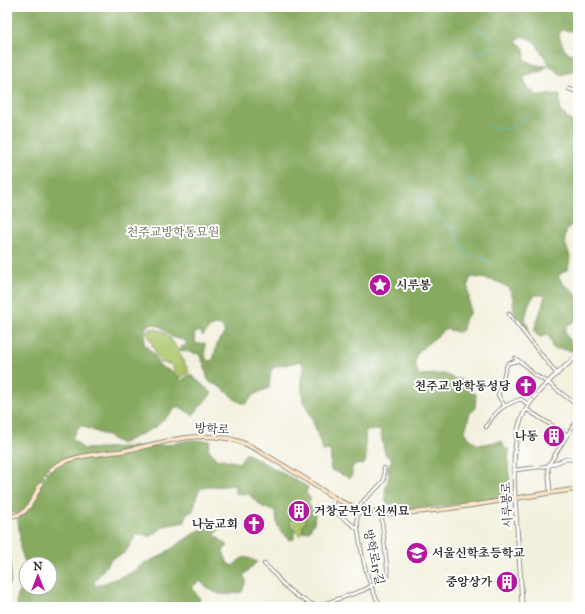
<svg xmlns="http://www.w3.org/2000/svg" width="585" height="614" viewBox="0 0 585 614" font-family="'IM FELL Great Primer','Noto Serif KR',serif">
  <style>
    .green { fill: #aac56c; stroke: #6a784c }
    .forest { fill: #87aa60; stroke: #596a46; fill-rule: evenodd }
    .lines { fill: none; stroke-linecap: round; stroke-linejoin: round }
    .stream { stroke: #55c1ce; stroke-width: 1 }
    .secondary-tunnel { stroke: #cbc9b9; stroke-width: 3.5; stroke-dasharray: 3.5 2; stroke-linecap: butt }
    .minor-casing { stroke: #8f8e84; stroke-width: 4.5 }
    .tertiary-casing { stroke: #8f8e84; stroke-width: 5 }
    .secondary-casing { stroke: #8f8e84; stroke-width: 5.5 }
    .minor { stroke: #fff; stroke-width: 2.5 }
    .tertiary { stroke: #fff; stroke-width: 3 }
    .secondary { stroke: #fde5c5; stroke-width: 3.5 }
    .labels { text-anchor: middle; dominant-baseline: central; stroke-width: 4; stroke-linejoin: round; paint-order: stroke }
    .park-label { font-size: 12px; fill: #576142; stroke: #fff }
    .poi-label { font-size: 12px; font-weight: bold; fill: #2b2b2b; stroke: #fff; text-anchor: end }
    .street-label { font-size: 12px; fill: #2b2b2b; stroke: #fff }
  </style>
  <rect width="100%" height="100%" fill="#fff"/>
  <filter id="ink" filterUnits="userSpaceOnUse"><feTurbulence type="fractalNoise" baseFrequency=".025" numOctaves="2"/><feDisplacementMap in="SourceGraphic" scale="8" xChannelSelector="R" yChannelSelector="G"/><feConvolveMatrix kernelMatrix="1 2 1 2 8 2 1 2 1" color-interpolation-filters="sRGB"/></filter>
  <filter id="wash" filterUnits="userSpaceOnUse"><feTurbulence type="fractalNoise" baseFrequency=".012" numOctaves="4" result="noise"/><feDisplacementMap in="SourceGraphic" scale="16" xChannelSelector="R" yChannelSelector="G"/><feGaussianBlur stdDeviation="0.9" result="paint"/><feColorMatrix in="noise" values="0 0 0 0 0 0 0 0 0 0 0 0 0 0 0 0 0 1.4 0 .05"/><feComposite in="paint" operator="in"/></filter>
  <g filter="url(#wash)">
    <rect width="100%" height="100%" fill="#f3f0dd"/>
    <path class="green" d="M 149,328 C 153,329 158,329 162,331 C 174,338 183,360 189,372 L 175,382 C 173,369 176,362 160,363 L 147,332 Z
      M 302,506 L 306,521 L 303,526 L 303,532 L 300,536 L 290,526 L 292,508 Z"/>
    <path class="forest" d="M 7,7 L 578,7 L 578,33 L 573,31 L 561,30 L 559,36 L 565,51 L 578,57 L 578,69 L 561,75 L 551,67 L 535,42 L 523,36 L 516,41 L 524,48 L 525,59 C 532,65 540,67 549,65 L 540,72 L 535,72 L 525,76 C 522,85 531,89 537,95 L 560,94 L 560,111 L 578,127 L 578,223 L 568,227 C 560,246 569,244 570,259 C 570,262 568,266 568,269 L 558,276 L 564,285 L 573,290 L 578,297 L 578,325 L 575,322 L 567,325 L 565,333 L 575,349 L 571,351 L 562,349 L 555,349 L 552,347 L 552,343 L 548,335 L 541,337 L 537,335 L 534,330 C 538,319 542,308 545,296 L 544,295 L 535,295 L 529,303 L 525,319 L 529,329 L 524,328 L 522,321 C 507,314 519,298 507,287 C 499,280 481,278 471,277 L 468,284 L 470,313 L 464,320 L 463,330 L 458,332 L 445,329 C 440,333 437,337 432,340 C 418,352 410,355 419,375 L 444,374 L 455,379 L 462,380 L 470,392 L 476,394 L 475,409 L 470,413 L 465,431 L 469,438 L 478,445 L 502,441 L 505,449 L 509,449 L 508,469 L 511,486 L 506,490 L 504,497 C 466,505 428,508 389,509 C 386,503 384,494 386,486 C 388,477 391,477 387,467 L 392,460 L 385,454 L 380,430 L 365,431 L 366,461 L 363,465 L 356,464 L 352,467 L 352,475 L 350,478 L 331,470 C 330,463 332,457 330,450 L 323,451 L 312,418 L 303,401 L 301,378 L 304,371 L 304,367 L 301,361 L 275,367 L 271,370 L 269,388 C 258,392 252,395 246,404 C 234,402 229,392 220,387 C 216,384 211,384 209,381 C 206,377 207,373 205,368 C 204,363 201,359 199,354 L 180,350 L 182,346 L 186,346 L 186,341 L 172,337 L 160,326 L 152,324 L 146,326 L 144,344 L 154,354 L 159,366 L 173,372 L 181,381 L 190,374 L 212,393 L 193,415 L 178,406 L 157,426 L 121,444 L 107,436 L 80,425 L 72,438 L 84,449 L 167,445 L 190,440 L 210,441 L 208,448 L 217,460 L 222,459 L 239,463 L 246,453 L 308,487 L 306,493 L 311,499 L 308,504 L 315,514 L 314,523 L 309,531 L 303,532 L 303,526 L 306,521 L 302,506 L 292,508 L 290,526 L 294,531 L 294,539 L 291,540 C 278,531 277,528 276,512 L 263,507 L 247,493 L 243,495 L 235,493 L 235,485 L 201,488 L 197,495 L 193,511 L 186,514 L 185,522 L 164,526 L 152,536 L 136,535 L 125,553 L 111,559 L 94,582 L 96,586 L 129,574 L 144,563 L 159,557 L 199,530 L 204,530 L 209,525 L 222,525 L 215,535 L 228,546 L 223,551 L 228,564 L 233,566 C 243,556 244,555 257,562 L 243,576 L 246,580 L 242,592 C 221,596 216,596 200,581 L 191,587 L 200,599 L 197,606 L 194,607 L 18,607 C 13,598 22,590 26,581 L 26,588 L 50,588 L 50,564 L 26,564 L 26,565 L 20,548 L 20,537 L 17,513 L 7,513 ZM 217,325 L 222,327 L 225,333 C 216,340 216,350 213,360 L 207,361 L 205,354 L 205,343 L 196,344 L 194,334 L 200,331 L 203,336 L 210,327 Z"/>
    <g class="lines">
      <path class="stream" d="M 474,27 L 485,32 L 493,38
        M 469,55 L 495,47
        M 488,127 L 500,128 L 506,130 L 524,120 L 528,114
        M 464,176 L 469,179 L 485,194
        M 418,194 L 434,209 L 442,222 L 452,228 L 465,252 L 492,262"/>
    </g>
  </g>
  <g filter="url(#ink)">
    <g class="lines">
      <path class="secondary-tunnel" d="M 41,484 L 51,470"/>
      <g class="minor-casing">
        <path id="minor" d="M 569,89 L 578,92
          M 509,314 L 557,374
          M 515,358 L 526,366 L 533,374 L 547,382 L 578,406
          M 504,405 L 498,395 C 503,384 503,373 508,363 L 518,361
          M 526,409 L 567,435
          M 486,427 C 497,409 502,406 521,399 L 529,405
          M 515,470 L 548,466 L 566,459 L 578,460
          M 550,492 L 548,466 L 578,418
          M 334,499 L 331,509 L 358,529
          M 7,543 L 10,580 L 7,581
          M 264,564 C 273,570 274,574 281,582 C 292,594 302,601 317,606
          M 315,607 L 364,590 L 388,576 L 381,513
          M 382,607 C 367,588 359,544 357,519 C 359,496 372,497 384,480 L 384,468"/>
      </g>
      <g class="tertiary-casing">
        <path id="tertiary" d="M 522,607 C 521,581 519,554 517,528 C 515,496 509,441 524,413 C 537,389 558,373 578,355"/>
      </g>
      <g class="secondary-casing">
        <path id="secondary" d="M 51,470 C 66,455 102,454 123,451 C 156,445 189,432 224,438 C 241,440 254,448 268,456 C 281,464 294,472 307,480 C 330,496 352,511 380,513 C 396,515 413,512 428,511 C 479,506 528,495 578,489
          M 7,516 C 29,517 31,501 41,484"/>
      </g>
      <use href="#minor" class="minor"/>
      <use href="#tertiary" class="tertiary"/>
      <use href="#secondary" class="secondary"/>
    </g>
  </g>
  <defs>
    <g id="sight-disc" transform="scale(1.15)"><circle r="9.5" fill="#b5179e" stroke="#fff"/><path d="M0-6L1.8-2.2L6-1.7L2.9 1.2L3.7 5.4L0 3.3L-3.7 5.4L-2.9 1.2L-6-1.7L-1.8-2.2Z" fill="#fff"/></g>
    <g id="church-disc" transform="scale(1.15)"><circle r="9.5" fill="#b5179e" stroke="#fff"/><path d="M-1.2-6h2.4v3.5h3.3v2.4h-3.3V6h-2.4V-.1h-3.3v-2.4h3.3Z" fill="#fff"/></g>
    <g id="building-disc" transform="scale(1.15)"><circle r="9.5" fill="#b5179e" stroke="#fff"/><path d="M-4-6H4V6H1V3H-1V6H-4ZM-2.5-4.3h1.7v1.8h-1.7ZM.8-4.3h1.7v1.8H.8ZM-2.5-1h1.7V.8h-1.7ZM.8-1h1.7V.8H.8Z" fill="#fff"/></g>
    <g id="school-disc" transform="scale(1.15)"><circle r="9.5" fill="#b5179e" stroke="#fff"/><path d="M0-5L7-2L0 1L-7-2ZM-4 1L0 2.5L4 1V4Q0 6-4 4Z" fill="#fff"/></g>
  </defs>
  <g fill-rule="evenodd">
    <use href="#sight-disc" x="380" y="285"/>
    <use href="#church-disc" x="526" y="386"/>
    <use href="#building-disc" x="554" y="436"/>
    <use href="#building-disc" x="299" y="511"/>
    <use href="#church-disc" x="254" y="524"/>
    <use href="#school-disc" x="417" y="553"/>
    <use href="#building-disc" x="507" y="582"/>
  </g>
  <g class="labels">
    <g class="park-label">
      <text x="173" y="232">천주교방학동묘원</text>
    </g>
    <g class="poi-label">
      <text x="396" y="285" text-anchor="start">시루봉</text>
      <text x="510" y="386">천주교 방학동성당</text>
      <text x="538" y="436">나동</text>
      <text x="314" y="511" text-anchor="start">거창군부인 신씨묘</text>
      <text x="238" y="524">나눔교회</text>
      <text x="432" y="553" text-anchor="start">서울신학초등학교</text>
      <text x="492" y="582">중앙상가</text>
    </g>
    <g class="street-label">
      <text transform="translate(212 429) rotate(3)">방학로</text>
      <text transform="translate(507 505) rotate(-93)">시루봉로</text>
      <text transform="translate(374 557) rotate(77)">방학로15길</text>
    </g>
  </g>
  <rect width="585" height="614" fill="none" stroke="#fff" stroke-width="24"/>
  <g transform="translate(38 576)"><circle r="19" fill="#ffffff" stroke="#aaaaaa"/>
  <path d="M0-3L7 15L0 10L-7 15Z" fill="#b5179e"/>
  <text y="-6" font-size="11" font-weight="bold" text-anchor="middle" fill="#2b2b2b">N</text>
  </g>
</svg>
